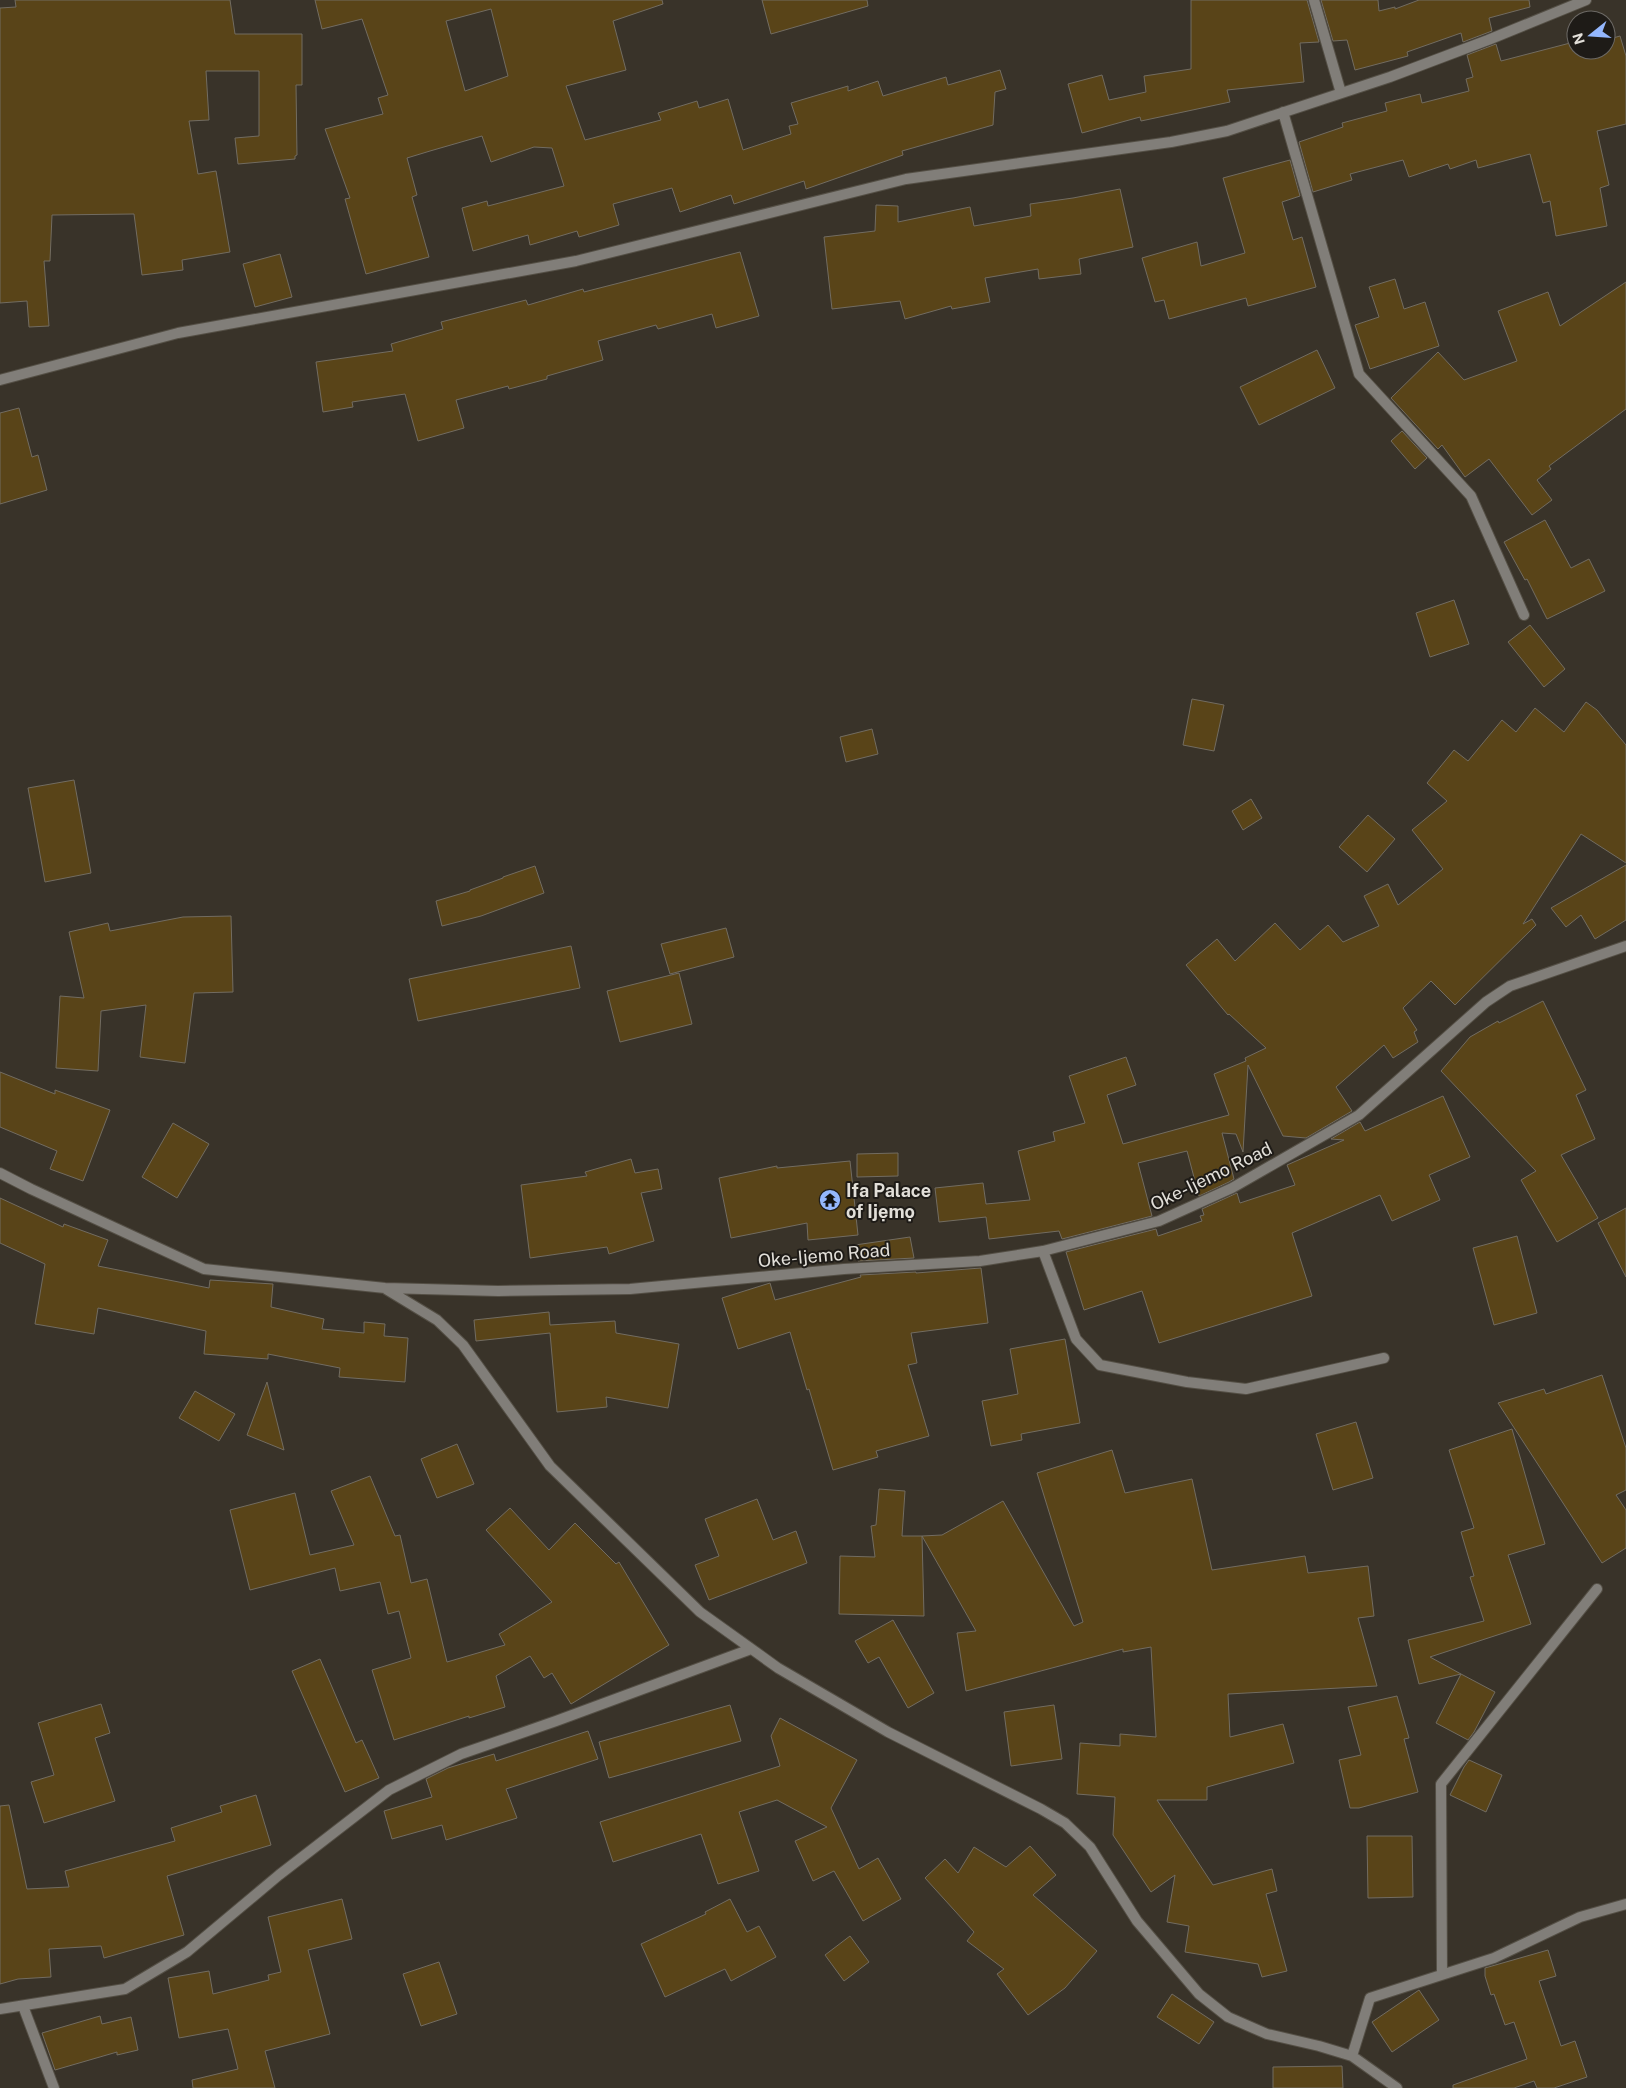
<svg xmlns="http://www.w3.org/2000/svg" width="1626" height="2088" viewBox="0 0 1626 2088" font-family="'Public Sans',sans-serif">
  <style>
    .building { fill: #594418; stroke: #726c61; fill-rule: evenodd }
    .lines { fill: none; stroke-linecap: round; stroke-linejoin: round }
    .minor-casing { stroke: #544f45; stroke-width: 12 }
    .minor { stroke: #817e79; stroke-width: 10 }
    .labels { text-anchor: middle; dominant-baseline: central; stroke-width: 4; stroke-linejoin: round; paint-order: stroke }
    .street-label { font-size: 18px; fill: #e2dfd9; stroke: #1e1b17 }
    .poi-label { font-size: 18px; font-weight: bold; fill: #e2dfd9; stroke: #1e1b17; text-anchor: start }
  </style>
  <rect width="100%" height="100%" fill="#393329"/>
  <path class="building" d="M 15,0 L 230,0 L 235,34 L 302,34 L 302,85 L 296,85 L 297,155 L 295,156 L 295,159 L 238,164 L 235,138 L 259,136 L 259,71 L 206,71 L 209,120 L 189,121 L 198,174 L 216,171 L 230,252 L 182,260 L 183,270 L 142,275 L 134,214 L 52,215 L 50,261 L 44,261 L 49,326 L 29,327 L 27,301 L 0,303 L 0,8 L 16,7 Z
    M 315,0 L 662,0 L 663,4 L 613,21 L 626,70 L 566,86 L 585,140 L 661,120 L 658,113 L 697,101 L 699,108 L 728,99 L 743,150 L 791,134 L 789,126 L 798,124 L 791,103 L 848,86 L 848,91 L 878,81 L 883,96 L 946,77 L 948,85 L 1000,70 L 1006,89 L 995,92 L 993,125 L 902,151 L 903,155 L 806,189 L 804,181 L 734,204 L 731,195 L 680,212 L 672,188 L 613,204 L 619,225 L 579,237 L 577,231 L 530,245 L 528,235 L 473,251 L 462,208 L 487,201 L 488,206 L 564,186 L 552,148 L 534,147 L 491,162 L 482,136 L 430,151 L 407,158 L 417,195 L 412,197 L 429,257 L 366,274 L 345,199 L 350,198 L 325,129 L 383,114 L 378,98 L 388,95 L 362,19 L 322,29 ZM 491,9 L 508,76 L 465,91 L 446,21 Z
    M 762,0 L 867,0 L 868,6 L 771,34 Z
    M 1191,0 L 1307,0 L 1319,42 L 1300,43 L 1304,82 L 1227,90 L 1230,102 L 1141,121 L 1140,117 L 1082,133 L 1068,84 L 1102,75 L 1109,100 L 1146,92 L 1144,76 L 1191,69 Z
    M 1321,0 L 1378,0 L 1379,11 L 1395,7 L 1395,9 L 1419,0 L 1529,0 L 1530,7 L 1489,18 L 1492,31 L 1463,42 L 1461,33 L 1407,52 L 1408,56 L 1355,70 L 1347,40 L 1333,41 Z
    M 1620,36 L 1626,56 L 1626,124 L 1597,131 L 1609,185 L 1600,188 L 1607,226 L 1556,236 L 1550,201 L 1543,203 L 1530,154 L 1478,168 L 1476,160 L 1450,169 L 1448,164 L 1409,177 L 1403,160 L 1350,174 L 1352,180 L 1313,192 L 1299,142 L 1343,127 L 1342,123 L 1387,111 L 1385,103 L 1420,94 L 1422,103 L 1469,91 L 1466,79 L 1473,77 L 1467,55 L 1496,44 L 1501,61 L 1574,42 L 1576,50 L 1606,50 L 1606,40 Z
    M 1290,160 L 1300,196 L 1282,202 L 1293,240 L 1302,237 L 1316,287 L 1248,306 L 1246,298 L 1169,319 L 1164,300 L 1155,302 L 1142,258 L 1197,242 L 1201,266 L 1245,253 L 1223,178 Z
    M 1120,189 L 1133,247 L 1079,259 L 1081,274 L 1039,279 L 1038,269 L 985,278 L 990,302 L 952,309 L 951,306 L 905,319 L 900,301 L 832,309 L 824,237 L 875,231 L 876,205 L 898,206 L 898,222 L 970,207 L 974,226 L 1031,216 L 1030,204 L 1073,198 Z
    M 740,252 L 759,316 L 716,328 L 712,314 L 658,329 L 656,325 L 598,341 L 603,360 L 547,376 L 547,379 L 509,389 L 508,386 L 456,400 L 464,428 L 418,441 L 405,394 L 352,402 L 353,407 L 323,412 L 316,362 L 393,351 L 391,344 L 443,329 L 441,322 L 526,300 L 528,305 L 583,289 L 584,292 Z
    M 280,254 L 292,297 L 255,307 L 243,264 Z
    M 1395,279 L 1404,309 L 1425,302 L 1439,346 L 1370,369 L 1355,325 L 1379,317 L 1369,287 Z
    M 1626,282 L 1626,409 L 1549,466 L 1551,469 L 1537,480 L 1552,500 L 1532,515 L 1489,459 L 1465,477 L 1442,445 L 1438,449 L 1391,398 L 1438,352 L 1464,380 L 1517,361 L 1498,311 L 1548,292 L 1560,326 Z
    M 1317,350 L 1335,388 L 1259,425 L 1240,387 Z
    M 19,408 L 32,457 L 38,455 L 47,490 L 0,504 L 0,413 Z
    M 1402,431 L 1427,458 L 1415,469 L 1391,441 Z
    M 1545,520 L 1571,568 L 1589,559 L 1605,591 L 1547,619 L 1527,579 L 1525,580 L 1504,542 Z
    M 1454,600 L 1469,644 L 1430,657 L 1416,613 Z
    M 1530,625 L 1565,669 L 1544,687 L 1508,642 Z
    M 1192,699 L 1224,705 L 1214,751 L 1183,745 Z
    M 1586,702 L 1597,710 L 1626,745 L 1626,863 L 1581,834 L 1523,924 L 1532,919 L 1536,925 L 1455,1005 L 1431,981 L 1403,1008 L 1417,1030 L 1414,1032 L 1418,1042 L 1393,1058 L 1384,1045 L 1336,1087 L 1352,1111 L 1306,1138 L 1283,1136 L 1248,1065 L 1243,1152 L 1236,1134 L 1222,1133 L 1234,1179 L 1229,1182 L 1199,1196 L 1187,1151 L 1138,1163 L 1152,1216 L 1062,1239 L 1059,1231 L 989,1239 L 986,1217 L 939,1222 L 935,1188 L 983,1183 L 986,1204 L 1030,1200 L 1018,1151 L 1055,1141 L 1053,1132 L 1085,1123 L 1069,1076 L 1126,1057 L 1136,1085 L 1107,1095 L 1123,1144 L 1229,1115 L 1214,1074 L 1246,1061 L 1245,1058 L 1266,1048 L 1229,1014 L 1228,1015 L 1186,965 L 1217,939 L 1235,961 L 1275,923 L 1300,950 L 1328,925 L 1343,942 L 1379,926 L 1364,896 L 1388,884 L 1398,905 L 1443,869 L 1412,830 L 1447,801 L 1427,783 L 1454,750 L 1468,761 L 1502,720 L 1516,732 L 1535,708 L 1564,732 Z
    M 872,729 L 878,754 L 846,762 L 840,737 Z
    M 74,780 L 91,873 L 45,882 L 28,788 Z
    M 1251,799 L 1262,818 L 1243,830 L 1232,811 Z
    M 1368,815 L 1395,839 L 1367,872 L 1339,847 Z
    M 1626,865 L 1626,920 L 1595,939 L 1581,915 L 1566,927 L 1551,908 Z
    M 535,866 L 544,893 L 481,916 L 442,926 L 436,901 L 470,891 L 470,890 L 503,878 L 503,877 Z
    M 231,916 L 233,992 L 194,993 L 185,1063 L 140,1057 L 146,1005 L 101,1011 L 98,1071 L 56,1068 L 60,996 L 84,998 L 69,932 L 108,923 L 110,931 L 183,917 Z
    M 726,928 L 734,957 L 670,974 L 661,944 Z
    M 571,946 L 580,988 L 418,1021 L 409,979 Z
    M 679,973 L 692,1024 L 620,1042 L 607,991 Z
    M 1543,1001 L 1586,1090 L 1576,1095 L 1595,1139 L 1561,1155 L 1598,1218 L 1557,1242 L 1521,1180 L 1536,1171 L 1441,1071 L 1470,1037 L 1498,1021 L 1499,1023 Z
    M 0,1072 L 55,1094 L 55,1090 L 110,1110 L 83,1181 L 50,1169 L 57,1151 L 0,1127 Z
    M 1443,1096 L 1470,1157 L 1429,1175 L 1440,1200 L 1392,1221 L 1380,1195 L 1292,1233 L 1312,1296 L 1159,1343 L 1142,1291 L 1084,1310 L 1066,1252 L 1156,1229 L 1158,1236 L 1202,1221 L 1200,1216 L 1204,1215 L 1202,1209 L 1237,1193 L 1240,1203 L 1295,1185 L 1287,1165 L 1344,1140 L 1331,1139 L 1360,1122 L 1365,1131 Z
    M 173,1123 L 209,1144 L 177,1198 L 142,1177 Z
    M 898,1153 L 898,1176 L 857,1177 L 857,1154 Z
    M 631,1159 L 635,1173 L 658,1169 L 662,1189 L 641,1193 L 654,1241 L 609,1254 L 607,1247 L 530,1258 L 521,1185 L 587,1176 L 585,1172 Z
    M 850,1161 L 858,1235 L 808,1240 L 807,1223 L 731,1238 L 719,1178 L 777,1166 L 777,1168 Z
    M 0,1198 L 63,1227 L 64,1224 L 108,1240 L 98,1266 L 209,1288 L 210,1280 L 273,1284 L 271,1307 L 324,1319 L 322,1329 L 364,1333 L 364,1322 L 385,1324 L 384,1336 L 408,1338 L 405,1382 L 339,1377 L 340,1368 L 268,1354 L 268,1359 L 204,1354 L 206,1331 L 98,1308 L 94,1334 L 35,1324 L 45,1264 L 0,1243 Z
    M 1626,1208 L 1626,1277 L 1598,1223 Z
    M 1517,1236 L 1537,1313 L 1494,1325 L 1473,1248 Z
    M 910,1237 L 914,1258 L 858,1261 L 855,1245 Z
    M 981,1268 L 988,1323 L 911,1333 L 917,1363 L 908,1365 L 929,1436 L 876,1451 L 878,1457 L 833,1470 L 809,1389 L 807,1390 L 790,1332 L 738,1349 L 722,1298 L 770,1283 L 775,1300 L 861,1277 L 860,1275 L 916,1272 L 916,1273 Z
    M 549,1312 L 550,1325 L 615,1321 L 616,1333 L 679,1344 L 668,1408 L 606,1397 L 607,1407 L 557,1412 L 550,1333 L 476,1341 L 474,1320 Z
    M 1065,1339 L 1080,1423 L 1021,1434 L 1022,1440 L 991,1446 L 982,1401 L 1018,1394 L 1010,1349 Z
    M 1602,1375 L 1626,1448 L 1626,1490 L 1616,1495 L 1626,1510 L 1626,1548 L 1602,1563 L 1498,1403 L 1544,1389 L 1546,1394 Z
    M 267,1382 L 284,1450 L 247,1435 Z
    M 195,1391 L 235,1414 L 219,1441 L 179,1418 Z
    M 1356,1422 L 1373,1478 L 1333,1490 L 1316,1434 Z
    M 1512,1429 L 1545,1544 L 1508,1555 L 1531,1624 L 1430,1657 L 1461,1674 L 1419,1684 L 1408,1640 L 1484,1621 L 1470,1577 L 1474,1576 L 1461,1532 L 1474,1528 L 1449,1450 Z
    M 457,1444 L 474,1484 L 437,1498 L 421,1459 Z
    M 1112,1450 L 1125,1493 L 1192,1479 L 1212,1570 L 1305,1556 L 1308,1573 L 1368,1566 L 1374,1616 L 1358,1618 L 1377,1686 L 1228,1694 L 1230,1737 L 1283,1724 L 1294,1763 L 1207,1787 L 1207,1800 L 1157,1800 L 1213,1885 L 1272,1869 L 1277,1891 L 1266,1894 L 1287,1971 L 1262,1977 L 1258,1964 L 1185,1952 L 1189,1926 L 1167,1922 L 1175,1875 L 1151,1892 L 1113,1835 L 1115,1797 L 1077,1794 L 1080,1743 L 1120,1746 L 1120,1734 L 1156,1737 L 1151,1647 L 1123,1652 L 1123,1649 L 966,1691 L 957,1633 L 976,1631 L 922,1536 L 942,1535 L 1003,1501 L 1074,1626 L 1083,1622 L 1037,1473 Z
    M 370,1476 L 395,1536 L 400,1535 L 411,1583 L 427,1579 L 447,1662 L 505,1645 L 499,1634 L 552,1602 L 486,1530 L 510,1508 L 549,1550 L 575,1523 L 616,1564 L 619,1562 L 669,1645 L 571,1704 L 552,1673 L 544,1678 L 530,1656 L 496,1676 L 505,1707 L 469,1718 L 469,1716 L 394,1740 L 372,1670 L 411,1658 L 399,1611 L 388,1614 L 380,1582 L 340,1591 L 335,1568 L 250,1590 L 230,1510 L 295,1493 L 310,1555 L 354,1545 L 331,1491 Z
    M 879,1489 L 905,1491 L 902,1536 L 922,1536 L 924,1616 L 839,1614 L 840,1556 L 875,1557 L 871,1526 L 876,1525 Z
    M 757,1499 L 773,1540 L 796,1531 L 807,1563 L 709,1600 L 695,1565 L 719,1556 L 705,1519 Z
    M 893,1620 L 934,1693 L 908,1708 L 879,1657 L 868,1663 L 855,1641 Z
    M 320,1659 L 356,1743 L 362,1740 L 379,1778 L 345,1792 L 292,1671 Z
    M 1461,1674 L 1495,1692 L 1474,1732 L 1468,1740 L 1436,1723 Z
    M 1397,1696 L 1409,1738 L 1404,1739 L 1418,1792 L 1359,1808 L 1350,1808 L 1339,1760 L 1361,1755 L 1348,1707 Z
    M 101,1704 L 110,1733 L 95,1738 L 115,1801 L 44,1823 L 31,1782 L 54,1775 L 38,1723 Z
    M 730,1705 L 741,1741 L 609,1778 L 599,1742 Z
    M 1054,1705 L 1062,1759 L 1011,1766 L 1004,1712 Z
    M 780,1718 L 857,1760 L 831,1808 L 859,1869 L 878,1858 L 901,1899 L 863,1921 L 834,1871 L 813,1881 L 795,1841 L 827,1827 L 777,1800 L 739,1812 L 759,1871 L 718,1884 L 701,1834 L 613,1862 L 600,1822 L 780,1766 L 771,1736 Z
    M 588,1731 L 598,1759 L 506,1789 L 517,1818 L 446,1840 L 442,1825 L 392,1839 L 384,1811 L 432,1797 L 426,1779 L 448,1768 L 494,1754 L 496,1761 Z
    M 1469,1760 L 1502,1775 L 1486,1812 L 1450,1795 L 1464,1767 Z
    M 256,1795 L 271,1845 L 167,1876 L 184,1935 L 104,1958 L 101,1946 L 49,1949 L 51,1977 L 18,1979 L 0,1984 L 0,1806 L 9,1805 L 27,1889 L 69,1887 L 65,1871 L 175,1841 L 171,1828 L 222,1812 L 220,1806 Z
    M 1367,1836 L 1412,1836 L 1413,1897 L 1368,1898 Z
    M 1030,1846 L 1056,1875 L 1033,1895 L 1097,1951 L 1065,1988 L 1028,2015 L 997,1974 L 1004,1969 L 967,1941 L 974,1932 L 925,1878 L 945,1859 L 958,1873 L 974,1847 L 1006,1867 Z
    M 342,1899 L 352,1939 L 308,1950 L 330,2034 L 265,2051 L 275,2088 L 193,2088 L 192,2080 L 238,2069 L 228,2029 L 179,2038 L 168,1978 L 209,1971 L 213,1994 L 269,1980 L 268,1975 L 281,1972 L 268,1917 Z
    M 730,1899 L 747,1932 L 759,1926 L 776,1957 L 731,1981 L 725,1969 L 665,1997 L 641,1944 L 706,1914 L 705,1912 Z
    M 850,1936 L 869,1962 L 844,1981 L 825,1955 Z
    M 1548,1950 L 1556,1976 L 1539,1981 L 1561,2046 L 1575,2041 L 1587,2077 L 1554,2088 L 1537,2088 L 1534,2081 L 1514,2088 L 1453,2088 L 1453,2085 L 1527,2059 L 1514,2022 L 1505,2025 L 1494,1994 L 1491,1995 L 1485,1976 L 1485,1968 Z
    M 439,1962 L 457,2014 L 421,2026 L 403,1974 Z
    M 1419,1990 L 1439,2020 L 1392,2052 L 1372,2022 Z
    M 1172,1994 L 1214,2022 L 1199,2044 L 1157,2017 Z
    M 100,2016 L 102,2024 L 131,2017 L 138,2050 L 117,2055 L 117,2052 L 55,2070 L 42,2033 Z
    M 1342,2066 L 1343,2088 L 1273,2088 L 1273,2067 Z"/>
  <g class="lines">
    <g class="minor-casing">
      <path id="minor" d="M 1314,0 L 1341,93
        M 1283,112 L 1359,374 L 1471,496 L 1524,615
        M 0,380 L 178,333 L 576,261 L 906,179 L 1171,142 L 1227,131 L 1390,77 L 1488,40 L 1586,0
        M 0,1173 L 31,1189 L 204,1269 L 385,1288 L 498,1291 L 630,1289 L 844,1269 L 980,1261 L 1043,1251 L 1159,1221 L 1232,1188 L 1359,1115 L 1486,1002 L 1510,986 L 1626,946
        M 1043,1251 L 1076,1339 L 1100,1365 L 1187,1382 L 1246,1389 L 1384,1358
        M 386,1289 L 437,1320 L 463,1345 L 550,1466 L 700,1612 L 778,1668 L 888,1732 L 1041,1809 L 1065,1823 L 1090,1847 L 1137,1921 L 1199,1994 L 1228,2017 L 1267,2034 L 1319,2046 L 1352,2056 L 1397,2088
        M 1442,1974 L 1441,1784 L 1597,1589
        M 23,2006 L 54,2088
        M 0,2009 L 125,1989 L 187,1952 L 279,1875 L 389,1790 L 461,1754 L 556,1721 L 751,1649
        M 1352,2056 L 1370,1998 L 1494,1958 L 1580,1917 L 1626,1904"/>
    </g>
    <use href="#minor" class="minor"/>
  </g>
  <defs>
    <g id="temple-disc" transform="scale(1.125)"><circle r="9.5" fill="#94b7fd" stroke="#1e1b17"/><path d="M0-6L5-2H3V0L6.5 2.5H4V6H1.5V3h-3V6H-4V2.5H-6.5L-3 0V-2H-5Z" fill="#111"/></g>
  </defs>
  <g fill-rule="evenodd">
    <use href="#temple-disc" x="830" y="1200"/>
  </g>
  <g class="labels">
    <g class="street-label">
      <text transform="translate(1211 1176) rotate(-26)">Oke-Ijemo Road</text>
      <text transform="translate(824 1255) rotate(-5)">Oke-Ijemo Road</text>
    </g>
    <g class="poi-label">
      <text x="846" y="1190">Ifa Palace<tspan x="846" dy="21">of Ijẹmọ</tspan></text>
    </g>
  </g>
  <g transform="translate(1591 35) rotate(253)"><circle r="24" fill="#1e1b17" stroke="#6c6965"/>
  <path d="M0-4L9 19L0 12L-9 19Z" fill="#94b7fd"/>
  <text y="-8" font-size="14" font-weight="bold" text-anchor="middle" fill="#e2dfd9">N</text>
  </g>
</svg>
